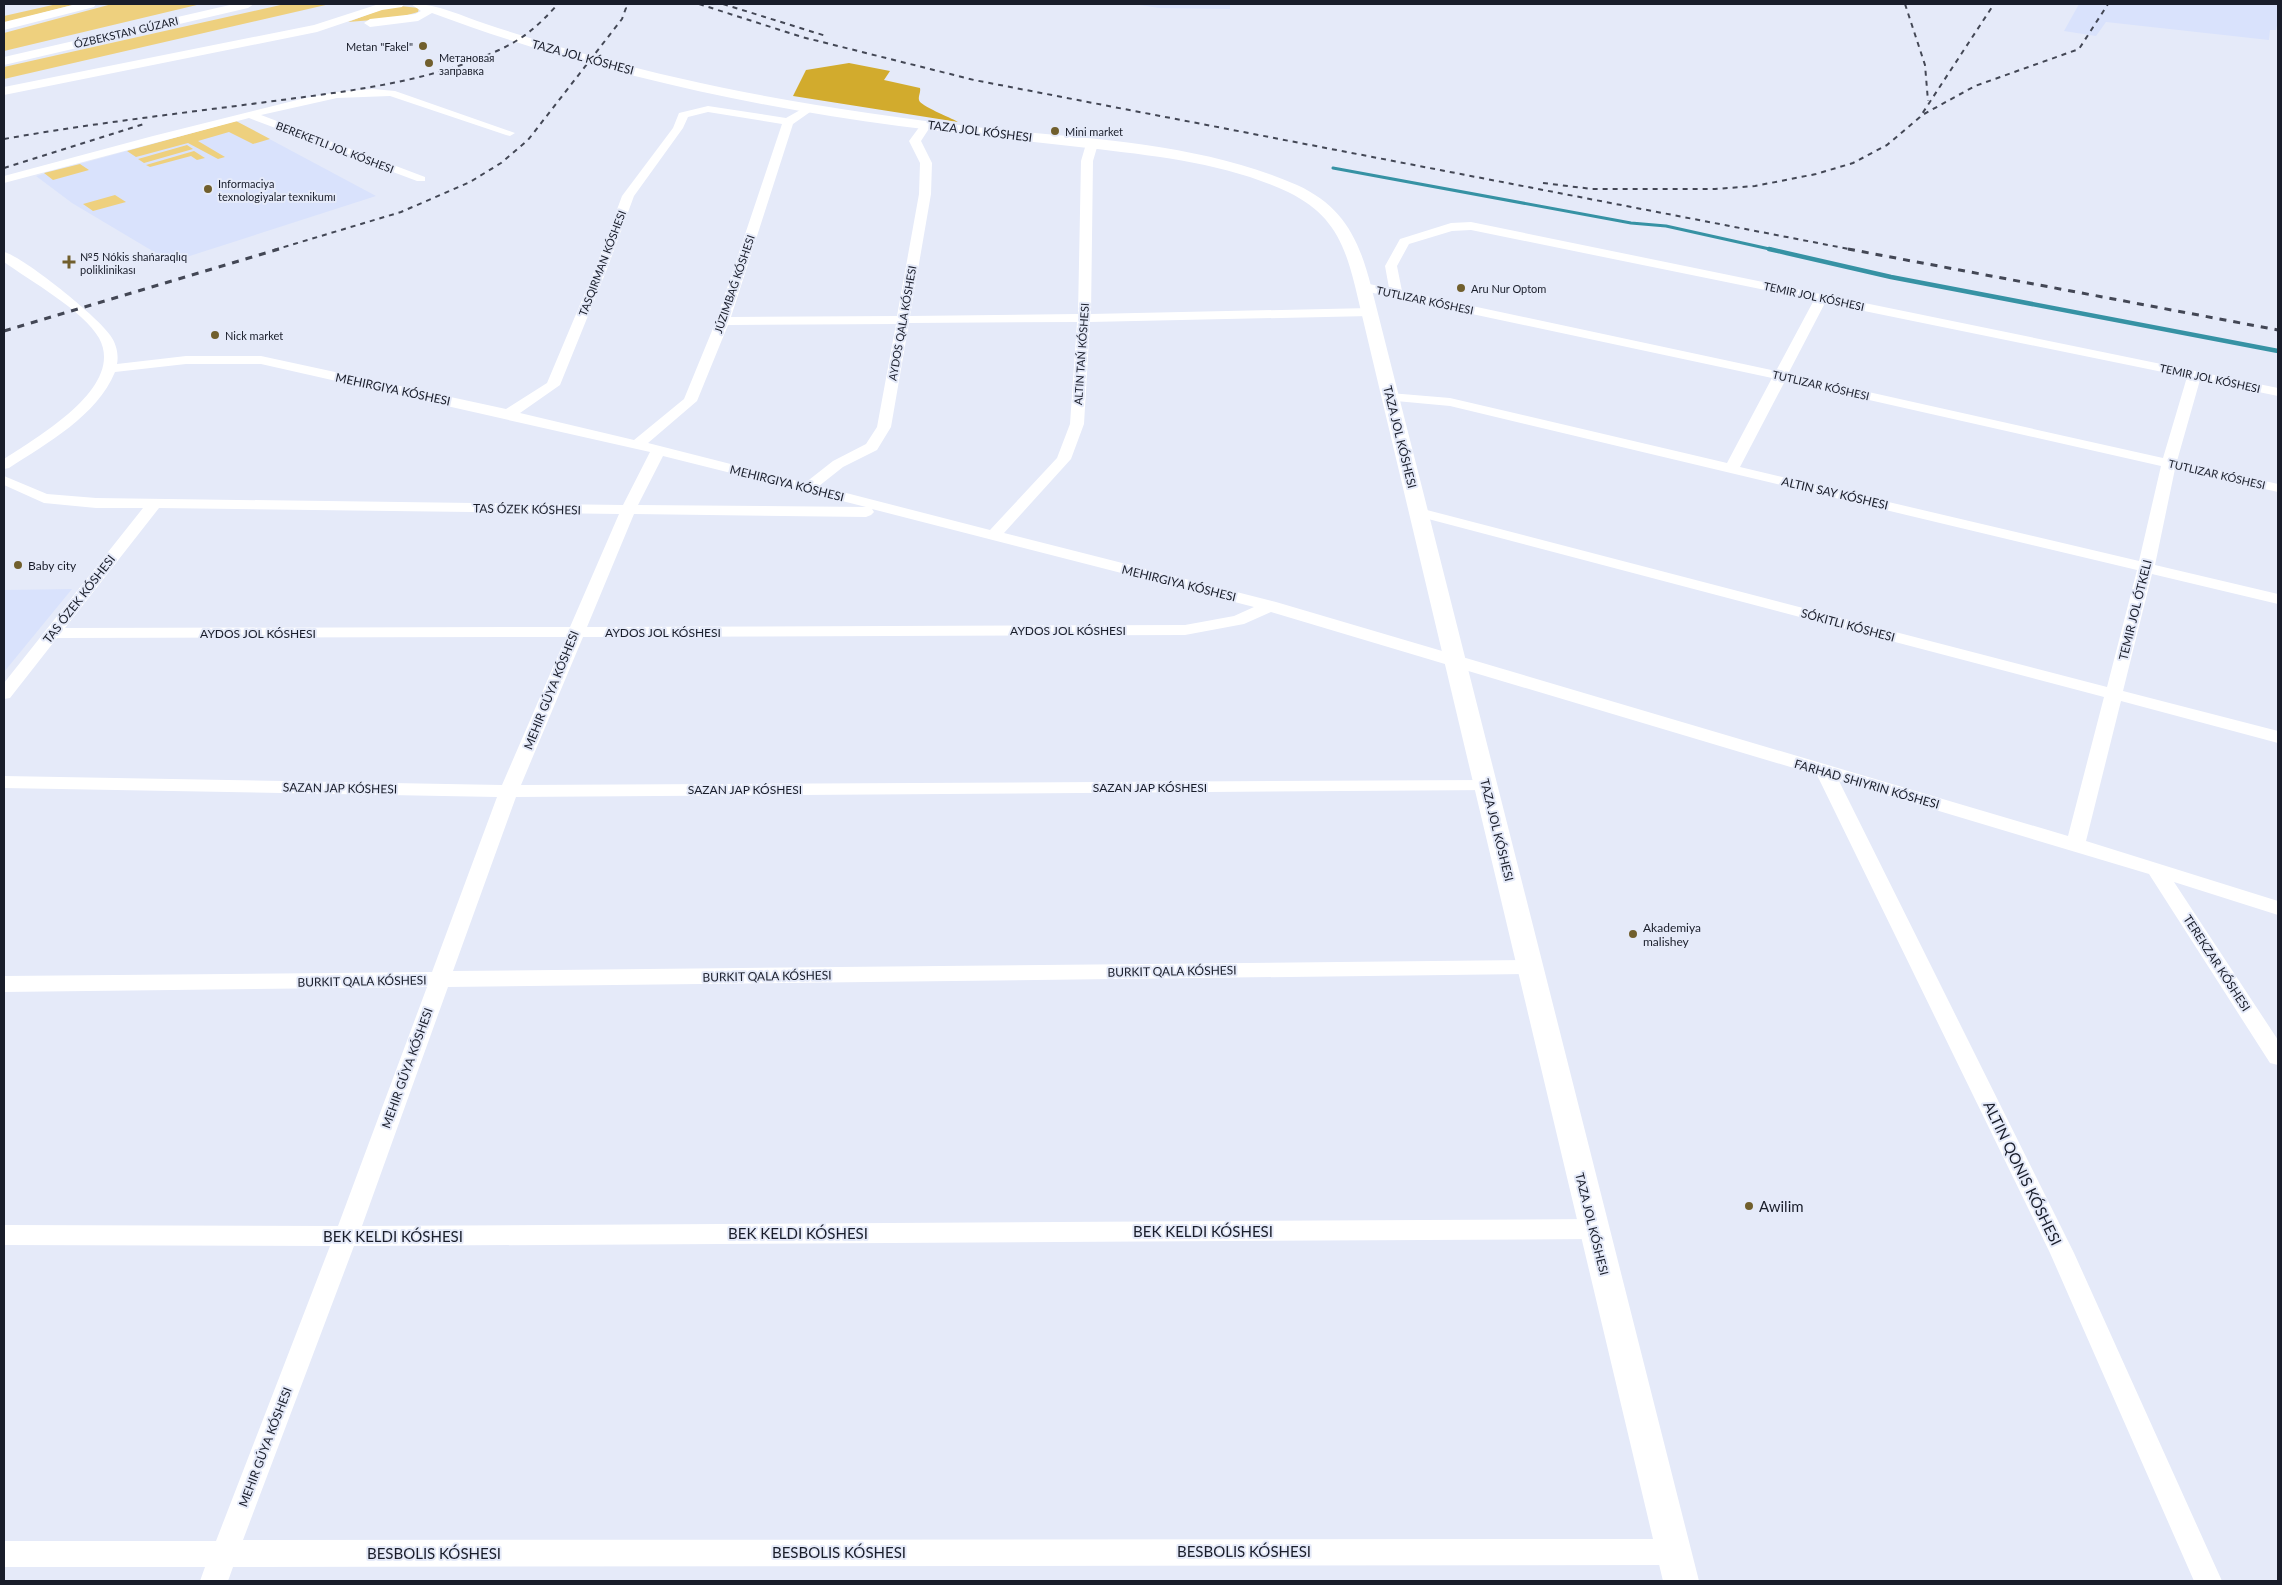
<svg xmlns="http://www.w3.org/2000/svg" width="2282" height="1585" viewBox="0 0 2282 1585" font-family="Lato,sans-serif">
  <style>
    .built { fill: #d9e2fc }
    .green { fill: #eed07e }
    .forest { fill: #d2ab2d }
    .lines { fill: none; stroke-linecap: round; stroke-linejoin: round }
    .stream-far1 { stroke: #3692a4; stroke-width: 3 }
    .stream { stroke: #3692a4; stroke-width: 4.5 }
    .minor { fill: #fff; fill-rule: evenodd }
    .major { fill: #fff; fill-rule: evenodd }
    .rail-far1 { stroke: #434755; stroke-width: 2; stroke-dasharray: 5 5; stroke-linecap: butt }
    .rail { stroke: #434755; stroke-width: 3; stroke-dasharray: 7 7; stroke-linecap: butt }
    .poi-dot { fill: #715f2d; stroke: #e5eaf9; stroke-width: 2 }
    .labels { text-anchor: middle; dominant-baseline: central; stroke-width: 4; stroke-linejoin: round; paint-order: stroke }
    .far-street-label { font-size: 11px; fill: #191d2a; stroke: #e5eaf9 }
    .far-poi-label { font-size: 11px; fill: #191d2a; stroke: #e5eaf9; text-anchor: start }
    .street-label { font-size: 12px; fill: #191d2a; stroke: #e5eaf9 }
    .poi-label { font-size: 12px; fill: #191d2a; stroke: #e5eaf9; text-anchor: start }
    .near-street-label { font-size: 15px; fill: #191d2a; stroke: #e5eaf9 }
    .near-poi-label { font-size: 15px; fill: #191d2a; stroke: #e5eaf9; text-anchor: start }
  </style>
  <rect width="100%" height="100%" fill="#e5eaf9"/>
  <path class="built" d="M 1133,4 L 1230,4 L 1230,9 L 1159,8 Z
    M 2079,4 L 2278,4 L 2278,21 L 2276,30 L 2270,30 L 2269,40 L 2106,22 L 2096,36 L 2064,31 Z
    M 236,121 L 376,196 L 171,262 L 72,203 L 36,176 Z
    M 72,589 L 4,672 L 4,590 Z"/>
  <path class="green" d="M 57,4 L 76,4 L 4,23 L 4,16 Z
    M 112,4 L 201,4 L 4,51 L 4,33 Z
    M 285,4 L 330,4 L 4,79 L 4,67 Z
    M 400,6 L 419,8 L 418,12 L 397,18 L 348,22 L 388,7 Z
    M 236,121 L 270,139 L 253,144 L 229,132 L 198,141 L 225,157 L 218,159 L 188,143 L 136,157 L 127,151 Z
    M 187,145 L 193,149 L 144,163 L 138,159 Z
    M 194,151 L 205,158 L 197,160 L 191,156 L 150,167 L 146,165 Z
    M 80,164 L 89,170 L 53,180 L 44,173 Z
    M 115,195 L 126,202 L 93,211 L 83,204 Z"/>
  <path class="forest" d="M 849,63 L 890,71 L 884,80 L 920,88 C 921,92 918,96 919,100 C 920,106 950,117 958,122 L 793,96 L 806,70 Z"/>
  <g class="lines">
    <path class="stream-far1" d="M 1333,168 L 1631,223 L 1666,226 L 1774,250"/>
    <path class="stream" d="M 1769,249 L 1891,277 L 2278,351"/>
    <path class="minor" d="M 373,89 L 395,91 L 515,133 L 510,136 L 506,135 L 390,96 L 337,98 L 261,115 L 425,177 L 425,181 L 417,181 L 249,118 L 4,183 L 4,176 L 153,136 L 301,99 L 337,92 Z
      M 809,105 L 814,108 L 813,110 L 793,124 L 731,317 L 897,316 L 919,194 L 920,163 L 909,141 L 923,122 L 927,121 L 932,124 L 921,141 L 932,163 L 931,194 L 910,316 L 1078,314 L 1081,161 L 1086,144 L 1092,141 L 1098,144 L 1093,161 L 1091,314 L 1370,308 L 1377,312 L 1370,316 L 1090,322 L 1084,424 L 1071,459 L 1004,533 L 1276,602 L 2068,836 L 2104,697 L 1413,515 L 1410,512 L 1413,509 L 1423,509 L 2107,687 L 2137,570 L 1450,406 L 1385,400 L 1383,397 L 1390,393 L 1450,398 L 1727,463 L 1772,378 L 1364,291 L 1358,287 L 1364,283 L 1389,288 L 1385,266 L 1400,239 L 1451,223 L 1471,222 L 2278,388 L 2278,396 L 2200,380 L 2177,461 L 2278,484 L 2278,492 L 2175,469 L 2155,565 L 2278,594 L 2278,604 L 2152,574 L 2123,691 L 2278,731 L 2278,743 L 2121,701 L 2086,841 L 2278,901 L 2278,915 L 2174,882 L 2278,1040 L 2278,1065 L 2270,1063 L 2149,874 L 1839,781 L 2074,1253 L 2222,1581 L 2194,1581 L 2050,1253 L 1817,775 L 1271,612 L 1244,624 L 1185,635 L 583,637 L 521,785 L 1486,780 L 1493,782 L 1495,786 L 1493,790 L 516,797 L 453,971 L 1531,960 L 1538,962 L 1541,967 L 1538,972 L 1531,974 L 448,987 L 362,1226 L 1593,1219 L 1601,1222 L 1605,1229 L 1601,1236 L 1593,1239 L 354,1246 L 243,1540 L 1674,1539 L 1684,1543 L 1688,1552 L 1684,1561 L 1674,1565 L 233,1567 L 228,1581 L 200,1581 L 205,1567 L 4,1567 L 4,1541 L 216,1541 L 330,1246 L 4,1245 L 4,1225 L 338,1226 L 427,987 L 4,992 L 4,976 L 432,972 L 497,797 L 4,788 L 4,776 L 502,785 L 566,637 L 57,638 L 10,698 L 4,699 L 4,683 L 143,508 L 96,508 L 44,503 L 4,485 L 4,476 L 47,494 L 96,498 L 623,505 L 650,452 L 261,364 L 186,364 L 115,372 C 97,416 47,443 9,468 L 4,469 L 4,459 C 37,437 126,387 99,338 C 84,311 29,280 4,262 L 4,252 C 24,257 98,317 110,335 C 116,343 119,354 117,364 L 186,356 L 261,356 L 506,409 L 547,383 L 595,269 L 622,196 L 673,128 L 679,113 L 708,106 L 786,118 ZM 708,112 L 782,124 L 716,321 L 684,399 L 634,440 L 520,413 L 560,385 L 607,269 L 634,196 L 683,128 L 688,117 ZM 1471,230 L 1814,300 L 1776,371 L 1402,291 L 1397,266 L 1409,244 L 1452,231 ZM 1825,303 L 2187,377 L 2163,458 L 1788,374 ZM 1077,322 L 1070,424 L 1057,458 L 990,530 L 819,486 L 843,467 L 877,450 L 891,427 L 909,323 ZM 896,324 L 877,427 L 866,444 L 833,461 L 805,483 L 648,443 L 697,401 L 728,325 ZM 1785,381 L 2161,466 L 2139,561 L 1740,467 ZM 663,456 L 866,507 L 638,505 ZM 159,508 L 619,514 L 570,627 L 65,628 ZM 872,509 L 1254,607 L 1234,616 L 1185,625 L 587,627 L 634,514 L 866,517 L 871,515 L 874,512 Z"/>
    <path class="major" d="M 77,4 L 96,4 L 94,7 L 4,30 L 4,22 Z
      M 234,4 L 254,4 L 248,8 L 4,65 L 4,57 Z
      M 379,4 L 404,4 L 402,7 L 382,10 L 317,32 L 4,95 L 4,87 L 314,25 Z
      M 411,4 C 436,3 462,16 486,24 C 522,36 559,47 596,57 C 720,92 847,112 975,127 C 1082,139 1197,141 1297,185 C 1343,206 1359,239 1371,286 L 1699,1581 L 1663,1581 L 1355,286 C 1344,241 1331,213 1288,192 C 1226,163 1156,156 1088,148 C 1025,141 962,134 899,126 C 740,105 582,69 432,13 L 418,21 L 370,27 L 364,23 L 370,19 L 415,14 L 421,11 Z"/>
    <path class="rail-far1" d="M 699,4 L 802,37 L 974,80 L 1854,250
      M 723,4 L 826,36
      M 1905,4 L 1925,65 L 1928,101
      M 1924,114 L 1975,86 L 2079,49 L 2108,4
      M 4,139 C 94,123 184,113 274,101 C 349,91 430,82 499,50 C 525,38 539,25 558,4
      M 4,168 L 147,123
      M 1543,183 L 1592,189 L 1715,189 L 1755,186 L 1816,174 L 1853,163 L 1887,145 L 1920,117 L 1994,4
      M 274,250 L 401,212 L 470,182 L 501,163 L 528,140 L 622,19 L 626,8 L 625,4"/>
    <path class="rail" d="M 1848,249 L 2278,330
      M 4,331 L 279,249"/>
  </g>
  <g class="poi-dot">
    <circle cx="423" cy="46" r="5"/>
    <circle cx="429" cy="63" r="5"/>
    <circle cx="1055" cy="131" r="5"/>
    <circle cx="208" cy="189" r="5"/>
    <path d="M66.5 254.5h5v5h5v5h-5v5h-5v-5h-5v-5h5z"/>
    <circle cx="1461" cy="288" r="5"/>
    <circle cx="215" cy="335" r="5"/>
    <circle cx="18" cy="565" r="5"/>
    <circle cx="1633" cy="934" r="5"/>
    <circle cx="1749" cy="1206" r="5"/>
  </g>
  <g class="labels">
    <g class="far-street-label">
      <text transform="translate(126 32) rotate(-13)">ÓZBEKSTAN GÚZARI</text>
      <text transform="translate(335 147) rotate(21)">BEREKETLI JOL KÓSHESI</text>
      <text transform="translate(602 263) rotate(-69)">TASQIRMAN KÓSHESI</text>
      <text transform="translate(734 284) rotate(-71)">JÚZIMBAǴ KÓSHESI</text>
      <text transform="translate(1814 296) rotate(12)">TEMIR JOL KÓSHESI</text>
      <text transform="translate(1425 300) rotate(12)">TUTLIZAR KÓSHESI</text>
      <text transform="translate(902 323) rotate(-80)">AYDOS QALA KÓSHESI</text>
      <text transform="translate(1081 354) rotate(-86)">ALTIN TAŃ KÓSHESI</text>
      <text transform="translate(2210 378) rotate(12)">TEMIR JOL KÓSHESI</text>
      <text transform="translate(1821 385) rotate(13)">TUTLIZAR KÓSHESI</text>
      <text transform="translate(2217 474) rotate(13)">TUTLIZAR KÓSHESI</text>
    </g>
    <g class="far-poi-label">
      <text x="413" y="46" text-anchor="end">Metan "Fakel"</text>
      <text x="439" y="57">Метановая<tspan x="439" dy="13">заправка</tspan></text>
      <text x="1065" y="131">Mini market</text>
      <text x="218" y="183">Informaciya<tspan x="218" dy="13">texnologiyalar texnikumı</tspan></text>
      <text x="80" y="256">№5 Nókis shańaraqlıq<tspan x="80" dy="13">poliklinikası</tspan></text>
      <text x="1471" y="288">Aru Nur Optom</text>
      <text x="225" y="335">Nick market</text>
    </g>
    <g class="street-label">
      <text transform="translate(583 57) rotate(15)">TAZA JOL KÓSHESI</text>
      <text transform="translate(980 131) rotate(7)">TAZA JOL KÓSHESI</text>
      <text transform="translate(393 389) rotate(12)">MEHIRGIYA KÓSHESI</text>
      <text transform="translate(1400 437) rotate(76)">TAZA JOL KÓSHESI</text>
      <text transform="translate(787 483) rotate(14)">MEHIRGIYA KÓSHESI</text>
      <text transform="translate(1835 493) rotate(13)">ALTIN SAY KÓSHESI</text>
      <text transform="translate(527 509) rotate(1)">TAS ÓZEK KÓSHESI</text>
      <text transform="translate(1179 583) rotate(14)">MEHIRGIYA KÓSHESI</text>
      <text transform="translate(79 599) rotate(-52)">TAS ÓZEK KÓSHESI</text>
      <text transform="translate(2135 610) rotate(-76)">TEMIR JOL ÓTKELI</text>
      <text transform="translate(1848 625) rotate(15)">SÓKITLI KÓSHESI</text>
      <text x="1068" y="630">AYDOS JOL KÓSHESI</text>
      <text x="663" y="632">AYDOS JOL KÓSHESI</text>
      <text x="258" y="633">AYDOS JOL KÓSHESI</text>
      <text transform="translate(551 690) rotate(-68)">MEHIR GÚYА KÓSHESI</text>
      <text transform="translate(1867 784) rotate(16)">FARHAD SHIYRIN KÓSHESI</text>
      <text x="1150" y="787">SAZAN JAP KÓSHESI</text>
      <text transform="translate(340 788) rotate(1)">SAZAN JAP KÓSHESI</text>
      <text x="745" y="789">SAZAN JAP KÓSHESI</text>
      <text transform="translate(1497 830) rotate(76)">TAZA JOL KÓSHESI</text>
      <text transform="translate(2217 963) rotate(57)">TEREKZAR KÓSHESI</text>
      <text transform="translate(1172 971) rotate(-1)">BURKIT QALA KÓSHESI</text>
      <text transform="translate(767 976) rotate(-1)">BURKIT QALA KÓSHESI</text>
      <text transform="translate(362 981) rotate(-1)">BURKIT QALA KÓSHESI</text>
      <text transform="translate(407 1068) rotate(-70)">MEHIR GÚYА KÓSHESI</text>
      <text transform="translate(1592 1224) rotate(76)">TAZA JOL KÓSHESI</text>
      <text transform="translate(265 1447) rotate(-69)">MEHIR GÚYА KÓSHESI</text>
    </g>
    <g class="poi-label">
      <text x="28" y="565">Baby city</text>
      <text x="1643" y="927">Akademiya<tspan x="1643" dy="14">malishey</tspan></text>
    </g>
    <g class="near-street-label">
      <text transform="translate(2023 1173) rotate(64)">ALTIN QONIS KÓSHESI</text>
      <text x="1203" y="1231">BEK KELDI KÓSHESI</text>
      <text x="798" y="1233">BEK KELDI KÓSHESI</text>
      <text x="393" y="1236">BEK KELDI KÓSHESI</text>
      <text x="1244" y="1551">BESBOLIS KÓSHESI</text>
      <text x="839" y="1552">BESBOLIS KÓSHESI</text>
      <text x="434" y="1553">BESBOLIS KÓSHESI</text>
    </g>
    <g class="near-poi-label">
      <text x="1759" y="1206">Awilim</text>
    </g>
  </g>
  <rect width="2282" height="1585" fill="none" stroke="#191d2a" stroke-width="10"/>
</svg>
